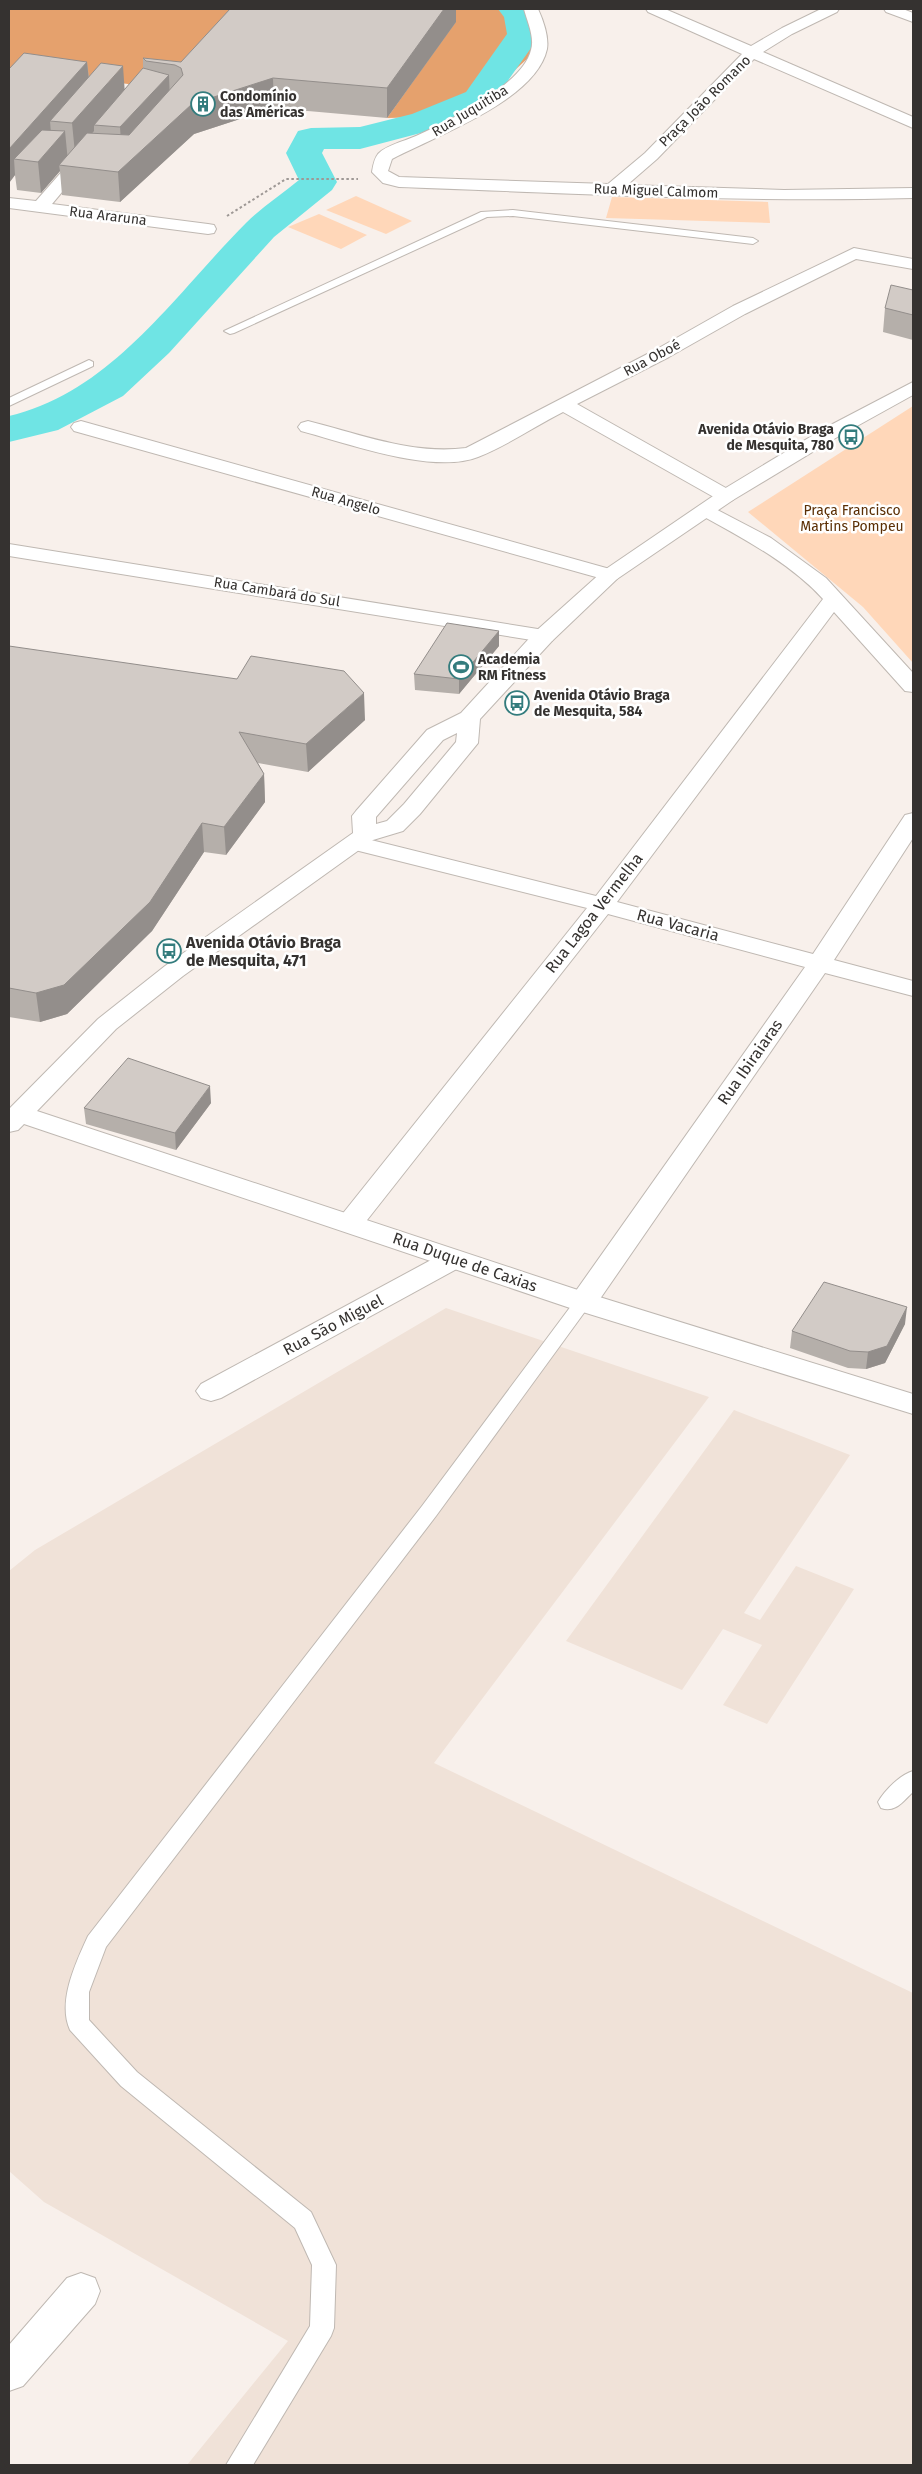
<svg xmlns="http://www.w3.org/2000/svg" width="922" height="2474" viewBox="0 0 922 2474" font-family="'Fira Sans',sans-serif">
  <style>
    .built { fill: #f0e2d8 }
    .green { fill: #ffd7b9 }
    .forest { fill: #e5a16d }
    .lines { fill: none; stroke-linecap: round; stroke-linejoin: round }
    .river { fill: #6fe4e4; fill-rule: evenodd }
    .lane-casing { stroke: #bfb8b2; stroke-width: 2 }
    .street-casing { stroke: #bfb8b2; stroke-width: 2 }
    .secondary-casing { stroke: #bfb8b2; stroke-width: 2 }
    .path { stroke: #9e9895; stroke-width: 2; stroke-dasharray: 2.5 2.5; stroke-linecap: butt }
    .lane { fill: #fff; fill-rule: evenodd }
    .street { fill: #fff; fill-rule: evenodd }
    .secondary { fill: #fff; fill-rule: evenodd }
    .wall { fill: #b5afaa }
    .shaded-wall { fill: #938e8b }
    .building { fill: #d2cbc6; stroke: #938e8b }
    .labels { text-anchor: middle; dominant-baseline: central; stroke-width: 5; stroke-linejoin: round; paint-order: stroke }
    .far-poi-label { font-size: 14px; font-weight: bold; fill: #353230; stroke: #fff; text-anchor: start }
    .far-street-label { font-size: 14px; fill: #353230; stroke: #fff }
    .far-park-label { font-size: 14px; fill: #5b2f05; stroke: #fff }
    .street-label { font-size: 16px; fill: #353230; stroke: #fff }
    .poi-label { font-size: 16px; font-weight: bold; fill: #353230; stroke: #fff; text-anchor: start }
  </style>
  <rect width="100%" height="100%" fill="#f8f0eb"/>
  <path class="built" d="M 446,1308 L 709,1397 L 434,1763 L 913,1993 L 913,2465 L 187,2465 L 288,2341 L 44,2202 L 9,2171 L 9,1571 L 35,1550 Z
    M 734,1410 L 850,1455 L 744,1613 L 760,1620 L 796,1566 L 854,1589 L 767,1724 L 723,1705 L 762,1645 L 723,1629 L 682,1690 L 566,1641 Z"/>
  <path class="green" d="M 356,196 L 412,221 L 386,234 L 326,210 Z
    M 612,197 L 768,202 L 770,223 L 606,218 Z
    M 319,214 L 367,235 L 341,249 L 288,227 Z
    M 913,406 L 913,663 L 863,607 L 748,512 Z"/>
  <path class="forest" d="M 9,9 L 258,9 L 183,91 L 18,70 L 9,78 Z
    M 309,9 L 520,9 L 538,49 L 464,116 L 387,118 L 455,22 Z"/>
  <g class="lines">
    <path class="river" d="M 498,9 L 533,9 L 541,34 L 490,106 L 436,129 L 360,149 L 324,149 L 322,153 L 337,182 L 332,190 L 274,237 L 169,353 L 123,396 L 58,430 L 9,442 L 9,416 C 112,392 175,294 246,223 C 262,207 282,194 299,180 L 286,153 L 298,131 L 311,128 L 360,127 L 412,114 L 466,92 L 507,34 L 504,17 Z"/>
    <g class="lane-casing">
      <path id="lane" d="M 513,210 L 753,238 L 758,241 L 753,244 L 513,216 L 487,217 L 234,333 L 230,334 L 224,331 L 481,212 Z
        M 89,360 L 93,362 L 93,366 L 9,406 L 9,398 Z
        M 583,1296 L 589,1298 L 592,1302 L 589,1306 L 436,1516 L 106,1947 L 89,1992 L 89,2020 L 137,2072 L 311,2212 L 336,2265 L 334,2328 L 331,2336 L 253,2465 L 226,2465 L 310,2326 L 312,2265 L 295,2228 L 121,2086 L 70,2030 C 57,2002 76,1962 88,1936 L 422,1506 L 577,1298 Z
        M 913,1771 L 913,1792 C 903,1801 896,1813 881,1808 L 878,1802 C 885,1790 900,1775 913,1771 Z"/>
    </g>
    <g class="street-casing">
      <path id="street" d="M 524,9 L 538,9 C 543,20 549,37 547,49 C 536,101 433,137 392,159 L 388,171 L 399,177 L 608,184 L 645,153 L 742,54 L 648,12 L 646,9 L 665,9 L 751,46 L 782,28 L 821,9 L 839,9 L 837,12 L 792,34 L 763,52 L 913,117 L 913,128 L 754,59 L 657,159 L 627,185 L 784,190 L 913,188 L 913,198 C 742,203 570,193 399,187 L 383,183 L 372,172 C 373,166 374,159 378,154 C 386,145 405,141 416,136 C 447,122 523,85 531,50 C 535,37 527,21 524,9 Z
        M 884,9 L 903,9 L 913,13 L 913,22 L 886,12 Z
        M 85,150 L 93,155 L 52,204 L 208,224 L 214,225 L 216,229 L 214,233 L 208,234 L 9,208 L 9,198 L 36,201 L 79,152 Z
        M 854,248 L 913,259 L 913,269 L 856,259 L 745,314 L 669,357 L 577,404 L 733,492 L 736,496 L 733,500 L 726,502 L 719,500 L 563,412 C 535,426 507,446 478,457 C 433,475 347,443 301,431 L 298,427 L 301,423 L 308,421 C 360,434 412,455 466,448 L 657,349 L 733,306 Z
        M 81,421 L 617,571 L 620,575 L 617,579 L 610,581 L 603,579 L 74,431 L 71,427 L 74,423 Z
        M 706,504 L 771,538 L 826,578 L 913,673 L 913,692 L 905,691 L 834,612 L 617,902 L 813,954 L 905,815 L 913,813 L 913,838 L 834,960 L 913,981 L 913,996 L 825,973 L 593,1309 L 583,1311 L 573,1309 L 569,1302 L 573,1295 L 805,967 L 608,914 L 360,1229 L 350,1232 L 340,1229 L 336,1223 L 340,1217 L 587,908 L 347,848 L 343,843 L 347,838 L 355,836 L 596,896 L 823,599 C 789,562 742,538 699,514 L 696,510 L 699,506 Z
        M 9,544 L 544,630 L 552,631 L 555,636 L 552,641 L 544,642 L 9,556 Z
        M 454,1250 L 464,1253 L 468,1259 L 464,1265 L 221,1398 L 211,1401 L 201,1398 L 196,1391 L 201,1384 L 444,1253 Z
        M 81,2273 L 95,2278 L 100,2291 L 95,2304 L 23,2386 L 9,2391 L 9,2345 L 67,2278 Z"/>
    </g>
    <g class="secondary-casing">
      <path id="secondary" d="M 913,382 L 913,395 L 839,436 L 733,500 L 617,579 L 552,641 L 480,719 L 478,743 L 420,814 L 403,831 L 373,840 L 183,976 L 116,1029 L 37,1111 L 593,1295 L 913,1394 L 913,1414 L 573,1309 L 24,1124 L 18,1130 L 9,1132 L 9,1109 L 98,1019 L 165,966 L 353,833 L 352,816 L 356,811 L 427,730 L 461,713 L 536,631 L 603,571 L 719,492 L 825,428 ZM 457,733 L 456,742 L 404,804 L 387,821 L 376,824 L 376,817 L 443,740 Z"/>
    </g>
    <path class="path" d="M 227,216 L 286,179 L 358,179"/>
    <use href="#lane" class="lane"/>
    <use href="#street" class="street"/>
    <use href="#secondary" class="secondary"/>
  </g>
  <path class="wall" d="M 230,9 L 456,9 L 456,22 L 387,118 L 274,108 L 194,134 L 120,202 L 62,195 L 60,171 L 41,193 L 17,190 L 15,175 L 9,183 L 9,69 L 87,62 L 89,77 L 125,89 L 143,68 L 143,58 L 181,62 Z
    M 913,290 L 913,340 L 883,332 L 885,308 Z
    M 499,631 L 499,646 L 459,694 L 415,690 L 414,674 Z
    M 9,646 L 365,720 L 308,772 L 258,763 L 264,774 L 265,802 L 226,855 L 204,852 L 152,931 L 67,1014 L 40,1022 L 9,1017 Z
    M 211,1103 L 176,1150 L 86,1124 L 84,1108 Z
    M 905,1324 L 885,1363 L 866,1369 L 848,1368 L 790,1348 L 792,1331 Z"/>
  <path class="shaded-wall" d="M 444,9 L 456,9 L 456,22 L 387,118 L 387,88 Z
    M 87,62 L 90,91 L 50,121 L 51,134 L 14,159 L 15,175 L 9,183 L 9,149 Z
    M 123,66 L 125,95 L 94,125 L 94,131 L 75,153 L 72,123 Z
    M 169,75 L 170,104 L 122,157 L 120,127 Z
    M 273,78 L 274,108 L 194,134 L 120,202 L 118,172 L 192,104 Z
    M 65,131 L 68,162 L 59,165 L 60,171 L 41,193 L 38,162 Z
    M 499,631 L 499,646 L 459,694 L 459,679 Z
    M 364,693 L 365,720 L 308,772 L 306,744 Z
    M 264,774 L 265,802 L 226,855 L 224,827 Z
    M 202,823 L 204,852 L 152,931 L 67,1014 L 40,1022 L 36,993 Z
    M 210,1086 L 211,1103 L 176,1150 L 175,1133 Z
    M 907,1307 L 905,1324 L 885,1363 L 866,1369 L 868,1352 Z"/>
  <path class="building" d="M 230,9 L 444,9 L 387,88 L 273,78 L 192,104 L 118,172 L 59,165 L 87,133 L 129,135 L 183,75 L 181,68 L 175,65 L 146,61 L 143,58 L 181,62 Z
    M 24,53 L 87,62 L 9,149 L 9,69 Z
    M 101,63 L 123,66 L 72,123 L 50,121 Z
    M 143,68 L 169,75 L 120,127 L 94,125 Z
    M 42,130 L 65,131 L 38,162 L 14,159 Z
    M 891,285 L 913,290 L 913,315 L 885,308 Z
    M 447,623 L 499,631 L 459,679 L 414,674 Z
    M 9,646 L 237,679 L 251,656 L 344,671 L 364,693 L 306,744 L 239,732 L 264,774 L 224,827 L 202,823 L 150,902 L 64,985 L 36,993 L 9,988 Z
    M 128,1058 L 210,1086 L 175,1133 L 84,1108 Z
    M 824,1282 L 907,1307 L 887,1346 L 868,1352 L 850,1351 L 792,1331 Z"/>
  <defs>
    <g id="building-ring" transform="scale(1.25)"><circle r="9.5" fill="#fff" stroke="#337c7d" stroke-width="1.5"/><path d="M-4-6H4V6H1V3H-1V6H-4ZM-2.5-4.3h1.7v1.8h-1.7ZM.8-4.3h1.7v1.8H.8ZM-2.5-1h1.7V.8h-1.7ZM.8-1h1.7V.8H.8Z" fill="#337c7d"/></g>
    <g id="bus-ring" transform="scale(1.25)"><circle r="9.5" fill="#fff" stroke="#337c7d" stroke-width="1.5"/><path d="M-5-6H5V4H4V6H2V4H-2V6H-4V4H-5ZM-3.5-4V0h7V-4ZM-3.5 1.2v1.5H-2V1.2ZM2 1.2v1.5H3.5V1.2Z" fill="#337c7d"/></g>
    <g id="stadium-ring" transform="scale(1.25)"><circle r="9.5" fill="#fff" stroke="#337c7d" stroke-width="1.5"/><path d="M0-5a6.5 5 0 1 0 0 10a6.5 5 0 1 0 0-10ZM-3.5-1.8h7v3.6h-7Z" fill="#337c7d"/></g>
  </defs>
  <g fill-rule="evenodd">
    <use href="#building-ring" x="203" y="104"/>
    <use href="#bus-ring" x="851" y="437"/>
    <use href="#stadium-ring" x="461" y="667"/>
    <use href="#bus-ring" x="517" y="703"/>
    <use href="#bus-ring" x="169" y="951"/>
  </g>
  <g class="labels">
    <g class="far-poi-label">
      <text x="220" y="96">Condomínio<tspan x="220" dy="16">das Américas</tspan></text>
      <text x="834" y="429" text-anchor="end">Avenida Otávio Braga<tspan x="834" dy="16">de Mesquita, 780</tspan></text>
      <text x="478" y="659">Academia<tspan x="478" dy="16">RM Fitness</tspan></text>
      <text x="534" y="695">Avenida Otávio Braga<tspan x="534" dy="16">de Mesquita, 584</tspan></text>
    </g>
    <g class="far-street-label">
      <text transform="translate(705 101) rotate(-45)">Praça João Romano</text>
      <text transform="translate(470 111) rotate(-31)">Rua Juquitiba</text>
      <text transform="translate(656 191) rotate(2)">Rua Miguel Calmom</text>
      <text transform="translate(108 216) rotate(7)">Rua Araruna</text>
      <text transform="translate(652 358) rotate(-28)">Rua Oboé</text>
      <text transform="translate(346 501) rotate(16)">Rua Angelo</text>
      <text transform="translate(277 592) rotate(9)">Rua Cambará do Sul</text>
    </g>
    <g class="far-park-label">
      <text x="852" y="510">Praça Francisco<tspan x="852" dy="16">Martins Pompeu</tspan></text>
    </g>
    <g class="street-label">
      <text transform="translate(594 913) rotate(-52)">Rua Lagoa Vermelha</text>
      <text transform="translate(678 925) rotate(15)">Rua Vacaria</text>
      <text transform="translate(750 1062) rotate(-55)">Rua Ibiraiaras</text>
      <text transform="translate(465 1262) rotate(19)">Rua Duque de Caxias</text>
      <text transform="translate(333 1325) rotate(-28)">Rua São Miguel</text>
    </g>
    <g class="poi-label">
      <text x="186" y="942">Avenida Otávio Braga<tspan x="186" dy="18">de Mesquita, 471</tspan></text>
    </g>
  </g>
  <rect width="922" height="2474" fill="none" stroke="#353230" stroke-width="20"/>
</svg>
